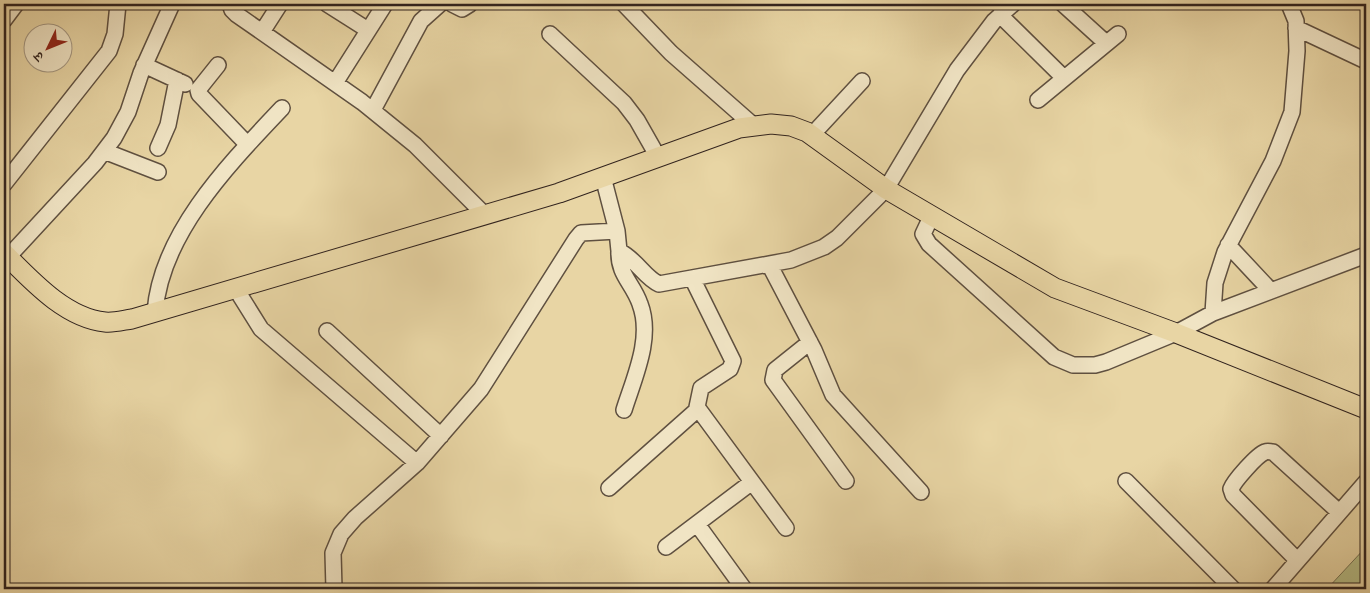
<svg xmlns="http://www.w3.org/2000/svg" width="1370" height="593" viewBox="0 0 1370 593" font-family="'IM FELL Double Pica','Noto Serif Devanagari',serif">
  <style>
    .green { fill: #b6bd86; stroke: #747052 }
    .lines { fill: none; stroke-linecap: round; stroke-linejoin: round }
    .minor-casing { stroke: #5f5040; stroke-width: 18 }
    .major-casing { stroke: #31231e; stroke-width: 21 }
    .minor { stroke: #f0e4c4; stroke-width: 15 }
    .major { stroke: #e8d5a4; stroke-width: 19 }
  </style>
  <rect width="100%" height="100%" fill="#e8d5a4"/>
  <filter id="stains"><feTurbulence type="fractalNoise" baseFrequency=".004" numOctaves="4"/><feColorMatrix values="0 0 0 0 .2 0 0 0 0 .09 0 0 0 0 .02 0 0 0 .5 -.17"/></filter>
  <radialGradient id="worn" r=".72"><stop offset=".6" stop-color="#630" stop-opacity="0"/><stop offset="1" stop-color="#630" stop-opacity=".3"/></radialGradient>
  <path class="green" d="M 1366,547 L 1366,584 L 1361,589 L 1327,589 Z"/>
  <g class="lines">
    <g class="minor-casing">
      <path id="minor" d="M 230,4 L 232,10 L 236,14 L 362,102 L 415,145 L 485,215
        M 327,4 L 368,30
        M 452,4 L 462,9 L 470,4
        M 624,4 L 671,53 L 754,126
        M 1063,4 L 1106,43
        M 1000,15 L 1063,77
        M 4,20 L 16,4
        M 1296,28 L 1366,61
        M 262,32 L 280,4
        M 550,34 L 624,103 L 637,120 L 658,157
        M 144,65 L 185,84
        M 218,65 L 198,90 L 199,94 L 247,144
        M 335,83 L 385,4
        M 1038,100 L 1118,34
        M 373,110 L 421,21 L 440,4
        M 811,136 L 862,81
        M 158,148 L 168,125 L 177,80
        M 104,151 L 158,172
        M 4,184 L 109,51 L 115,34 L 118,4
        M 931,217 L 923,234 L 929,244 L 1054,357 L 1073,365 L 1095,365 L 1106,362 L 1176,333 L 1213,313 L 1215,283 L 1225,252 L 1273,161 L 1292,112 L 1297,51 L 1296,21 L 1289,4
        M 617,231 L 619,251 C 636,259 645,278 659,284 L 791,260 L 824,247 L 837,238 L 886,189 L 957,70 L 994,21 L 1013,4
        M 1228,245 L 1271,291
        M 619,251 C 618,275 633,283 640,304 C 653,338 634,378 624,410
        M 8,257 L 95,163 L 114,138 L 128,112 L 141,73 L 172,4
        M 769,264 L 814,350 L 833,395 L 921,492
        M 692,278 L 733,361 L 730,369 L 701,388 L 697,407 L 786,528
        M 236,289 L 261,329 L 417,463
        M 155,312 C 161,233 230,163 282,108
        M 1213,313 L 1366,255
        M 327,331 L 441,436
        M 810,342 L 775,370 L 773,380 L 846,481
        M 1126,481 L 1233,589
        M 609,488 L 698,409
        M 697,524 L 744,589
        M 666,547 L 752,482
        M 1297,560 L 1233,495 L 1231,489 C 1234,481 1257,455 1265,452 C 1268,451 1270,452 1273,452 L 1339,512
        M 334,589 L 333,553 L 341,534 L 355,518 L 417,463 L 481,389 L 576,239 L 581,233 L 617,231 L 603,177
        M 1273,589 L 1366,482"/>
    </g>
    <g class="major-casing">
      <path id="major" d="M 4,253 C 31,280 65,318 105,322 C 114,323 124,320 132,319 L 559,193 L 739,128 L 771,124 L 791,126 L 807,132 L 886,189 L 1055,288 L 1176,333 L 1366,409"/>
    </g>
    <use href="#minor" class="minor"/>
    <use href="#major" class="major"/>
  </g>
  <rect width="1370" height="593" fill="none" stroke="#e8d5a4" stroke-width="20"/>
  <rect x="5" y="5" width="1360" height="583" fill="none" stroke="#31231e" stroke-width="2.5"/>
  <rect x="10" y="10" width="1350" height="573" fill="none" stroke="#31231e"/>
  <g transform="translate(48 48) rotate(227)"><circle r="24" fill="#f0e4c4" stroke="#a49782"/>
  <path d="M0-4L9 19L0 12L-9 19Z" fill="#8f2418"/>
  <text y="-8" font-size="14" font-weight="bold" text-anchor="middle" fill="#31231e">उ</text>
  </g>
  <rect width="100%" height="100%" filter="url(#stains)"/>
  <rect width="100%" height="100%" fill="url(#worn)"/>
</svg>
